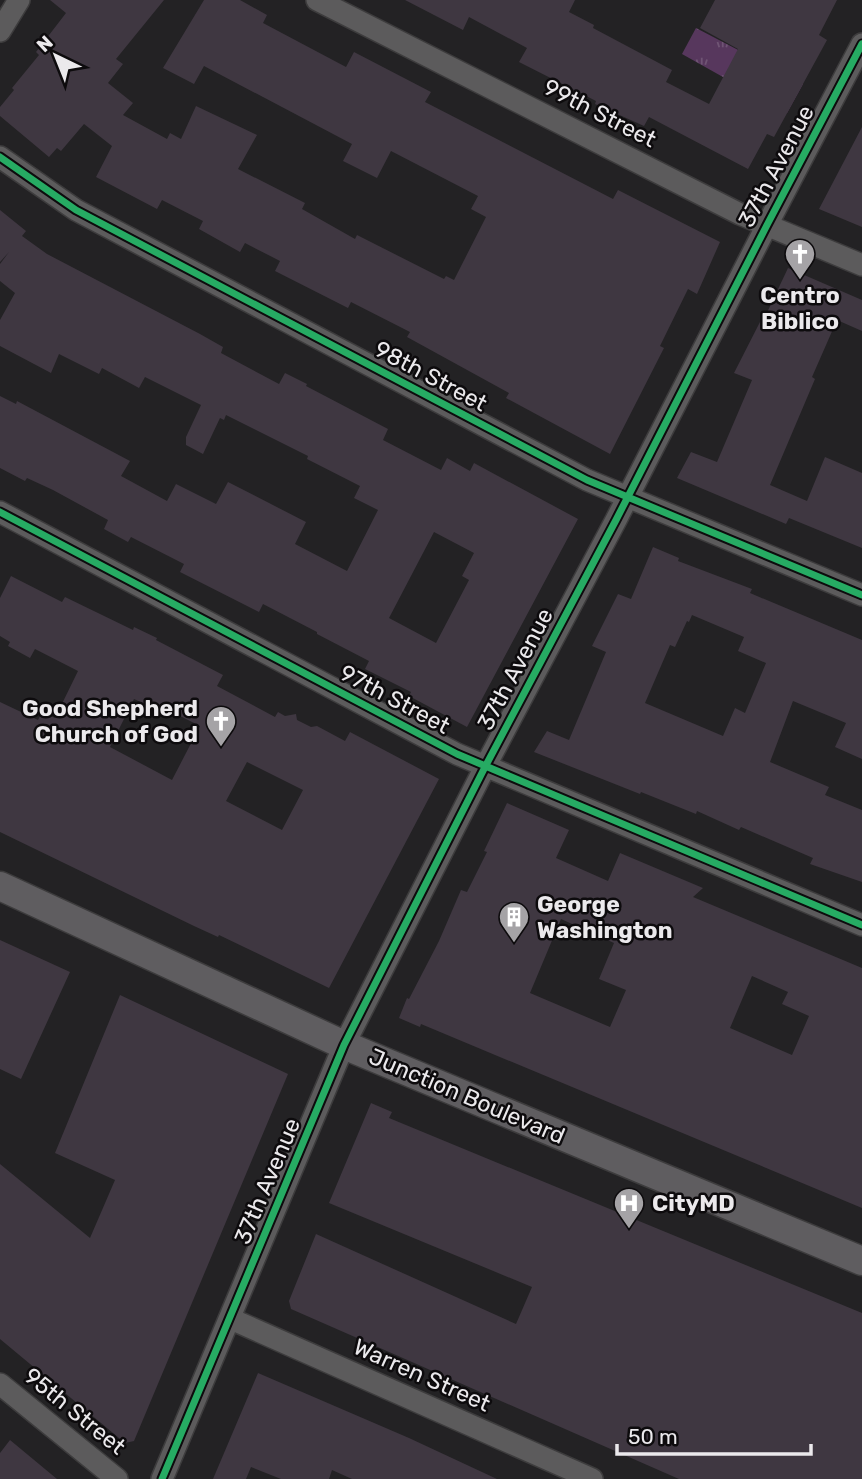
<svg xmlns="http://www.w3.org/2000/svg" width="862" height="1479" viewBox="0 0 862 1479" font-family="Rubik,sans-serif">
  <style>
    .grass { fill: url(#grass-tufts) }
    .building { fill: #3f3741; fill-rule: evenodd }
    .lines { fill: none; stroke-linecap: round; stroke-linejoin: round }
    .minor-casing { stroke: #3d3c3d; stroke-width: 24 }
    .secondary-casing { stroke: #3d3c3d; stroke-width: 31 }
    .minor { stroke: #5c5b5c; stroke-width: 21 }
    .secondary { stroke: #5f5d60; stroke-width: 28 }
    .cycleway-casing { stroke: #0d0b0d; stroke-width: 11 }
    .cycleway { stroke: #26ab63; stroke-width: 7 }
    .labels { text-anchor: middle; dominant-baseline: central; stroke-width: 5; stroke-linejoin: round; paint-order: stroke }
    .street-label { font-size: 23px; fill: #ebe9ec; stroke: #0d0b0d }
    .poi-label { font-size: 23px; font-weight: bold; fill: #ebe9ec; stroke: #0d0b0d; text-anchor: start }
  </style>
  <defs>
    <pattern id="grass-tufts" width="24" height="20" patternUnits="userSpaceOnUse" patternTransform="scale(1.75)"><rect width="24" height="20" fill="#57375d"/><path d="M3 7l-1-3M5 7V3M7 7l1-3M15 17l-1-3M17 17v-4M19 17l1-3" fill="none" stroke="#6f5474"/></pattern>
  </defs>
  <rect width="100%" height="100%" fill="#232224"/>
  <path class="grass" d="M 696,28 L 803,84 L 787,113 L 682,54 Z"/>
  <path class="building" d="M 50,0 L 164,0 L 116,59 L 123,64 L 108,83 L 133,103 L 123,115 L 167,139 L 170,133 L 181,139 L 196,106 L 257,135 L 238,169 L 305,203 L 302,209 L 355,239 L 357,235 L 444,279 L 446,276 L 454,280 L 486,217 L 471,209 L 478,196 L 391,151 L 377,178 L 343,161 L 352,144 L 204,66 L 194,84 L 163,68 L 204,0 L 240,0 L 267,15 L 263,23 L 346,67 L 354,52 L 431,92 L 425,102 L 613,199 L 618,190 L 720,242 L 697,294 L 688,289 L 660,346 L 664,348 L 610,454 L 506,398 L 509,393 L 407,337 L 410,332 L 351,302 L 348,308 L 275,271 L 280,261 L 245,243 L 240,252 L 199,229 L 203,221 L 162,200 L 157,209 L 96,177 L 112,146 L 84,124 L 61,151 L 57,148 L 49,157 L 0,116 L 0,107 L 14,90 L 12,88 L 39,55 L 36,52 L 66,13 Z
    M 405,0 L 575,0 L 569,12 L 594,25 L 593,28 L 672,70 L 666,82 L 709,104 L 738,49 L 700,28 L 715,0 L 837,0 L 819,35 L 827,40 L 774,137 L 767,134 L 748,169 L 649,117 L 644,126 L 595,104 L 596,101 L 519,62 L 527,48 L 469,17 L 463,30 Z
    M 862,127 L 862,227 L 819,209 Z
    M 0,210 L 26,231 L 22,236 L 47,254 L 200,334 L 223,347 L 221,353 L 279,384 L 285,373 L 307,384 L 306,386 L 388,429 L 383,440 L 441,470 L 447,458 L 470,471 L 474,463 L 578,519 L 467,727 L 409,696 L 411,692 L 365,669 L 369,661 L 317,634 L 317,632 L 263,604 L 259,612 L 180,572 L 184,564 L 131,537 L 128,542 L 104,529 L 108,520 L 53,490 L 27,478 L 25,481 L 0,468 L 0,396 L 16,404 L 17,401 L 130,461 L 121,476 L 167,501 L 176,484 L 216,504 L 228,482 L 306,522 L 295,544 L 347,571 L 378,510 L 354,498 L 360,486 L 307,459 L 308,456 L 226,415 L 224,420 L 220,418 L 203,454 L 186,445 L 186,437 L 201,405 L 145,377 L 139,388 L 102,368 L 99,374 L 59,354 L 51,373 L 0,346 L 0,320 L 15,293 L 0,281 L 0,264 L 9,252 L 0,262 ZM 434,532 L 474,553 L 462,576 L 469,580 L 436,643 L 389,618 Z
    M 788,268 L 862,300 L 862,331 L 837,320 L 812,377 L 815,379 L 770,485 L 807,501 L 825,457 L 862,473 L 862,548 L 789,518 L 786,524 L 677,478 L 691,452 L 717,462 L 752,380 L 734,373 L 761,320 L 763,321 Z
    M 653,547 L 679,558 L 678,561 L 752,589 L 750,593 L 862,640 L 862,759 L 835,747 L 846,723 L 793,701 L 770,762 L 829,787 L 825,795 L 862,810 L 862,882 L 810,864 L 813,858 L 741,827 L 739,830 L 697,811 L 696,814 L 641,792 L 640,794 L 534,752 L 547,731 L 569,740 L 606,652 L 592,646 L 618,594 L 631,599 ZM 692,615 L 744,637 L 738,651 L 766,663 L 745,713 L 735,708 L 723,736 L 645,703 L 670,645 L 675,647 L 687,621 L 689,622 Z
    M 11,576 L 62,602 L 65,597 L 133,630 L 134,627 L 157,638 L 156,640 L 223,675 L 217,686 L 275,717 L 278,712 L 285,716 L 296,714 L 297,720 L 311,727 L 317,726 L 345,741 L 350,732 L 439,779 L 329,988 L 219,935 L 218,937 L 194,926 L 0,832 L 0,702 L 38,720 L 42,712 L 55,718 L 78,671 L 35,649 L 30,658 L 8,646 L 10,642 L 0,636 L 0,598 ZM 134,699 L 156,709 L 158,705 L 200,726 L 172,780 L 110,747 ZM 247,762 L 303,790 L 282,830 L 226,801 Z
    M 507,803 L 569,830 L 556,858 L 608,881 L 620,853 L 703,888 L 693,897 L 862,968 L 862,1208 L 421,1024 L 420,1027 L 399,1018 L 407,998 L 409,999 L 439,941 L 461,890 L 467,892 L 487,852 L 484,851 ZM 561,919 L 614,943 L 599,979 L 626,990 L 610,1027 L 530,993 ZM 752,976 L 788,992 L 782,1004 L 809,1016 L 792,1055 L 730,1028 Z
    M 0,940 L 70,972 L 21,1079 L 0,1069 Z
    M 120,995 L 288,1074 L 134,1441 L 125,1443 L 0,1339 L 0,1164 L 90,1238 L 115,1180 L 55,1153 Z
    M 371,1103 L 392,1112 L 389,1118 L 862,1313 L 862,1479 L 679,1479 L 291,1309 L 289,1301 L 316,1234 L 516,1324 L 532,1287 L 329,1203 Z
    M 258,1373 L 409,1438 L 497,1479 L 352,1479 L 332,1470 L 329,1479 L 281,1479 L 251,1467 L 246,1479 L 213,1479 Z
    M 10,1440 L 57,1479 L 0,1479 L 0,1453 Z"/>
  <g class="lines">
    <g class="minor-casing">
      <path id="minor" d="M 317,0 L 740,214 L 862,265
        M 0,31 L 19,0
        M 0,157 L 76,210 L 587,480 L 862,595
        M 0,512 L 457,754 L 862,925
        M 231,1319 L 592,1479
        M 0,1384 L 117,1479
        M 162,1479 L 344,1045 L 485,767 L 616,520 L 767,225 L 862,44"/>
    </g>
    <g class="secondary-casing">
      <path id="secondary" d="M 0,886 L 344,1045 L 862,1261"/>
    </g>
    <use href="#minor" class="minor"/>
    <use href="#secondary" class="secondary"/>
    <g class="cycleway-casing">
      <path id="cycleway" d="M 0,157 L 76,210 L 587,480 L 862,595
        M 0,512 L 457,754 L 862,925
        M 162,1479 L 344,1045 L 485,767 L 616,520 L 767,225 L 862,44"/>
    </g>
    <use href="#cycleway" class="cycleway"/>
  </g>
  <defs>
    <g id="church-pin" transform="scale(1.575)"><path d="M0 17L-7.5 6A9.5 9.5 0 1 1 7.5 6Z" fill="#a5a3a6" stroke="#0d0b0d"/><path d="M-1.2-6h2.4v3.5h3.3v2.4h-3.3V6h-2.4V-.1h-3.3v-2.4h3.3Z" fill="#fff"/></g>
    <g id="building-pin" transform="scale(1.575)"><path d="M0 17L-7.5 6A9.5 9.5 0 1 1 7.5 6Z" fill="#a5a3a6" stroke="#0d0b0d"/><path d="M-4-6H4V6H1V3H-1V6H-4ZM-2.5-4.3h1.7v1.8h-1.7ZM.8-4.3h1.7v1.8H.8ZM-2.5-1h1.7V.8h-1.7ZM.8-1h1.7V.8H.8Z" fill="#fff"/></g>
    <g id="hospital-pin" transform="scale(1.575)"><path d="M0 17L-7.5 6A9.5 9.5 0 1 1 7.5 6Z" fill="#a5a3a6" stroke="#0d0b0d"/><path d="M-5-5h3v3.5h4V-5h3V5h-3V1.5h-4V5h-3Z" fill="#fff"/></g>
  </defs>
  <g fill-rule="evenodd">
    <use href="#church-pin" x="800" y="254"/>
    <use href="#church-pin" x="221" y="721"/>
    <use href="#building-pin" x="514" y="917"/>
    <use href="#hospital-pin" x="629" y="1203"/>
  </g>
  <g class="labels">
    <g class="street-label">
      <text transform="translate(600 113) rotate(27)">99th Street</text>
      <text transform="translate(776 166) rotate(-62)">37th Avenue</text>
      <text transform="translate(431 376) rotate(28)">98th Street</text>
      <text transform="translate(515 669) rotate(-62)">37th Avenue</text>
      <text transform="translate(395 699) rotate(28)">97th Street</text>
      <text transform="translate(467 1096) rotate(23)">Junction Boulevard</text>
      <text transform="translate(267 1181) rotate(-67)">37th Avenue</text>
      <text transform="translate(422 1375) rotate(24)">Warren Street</text>
      <text transform="translate(75 1411) rotate(39)">95th Street</text>
    </g>
    <g class="poi-label">
      <text x="800" y="295" text-anchor="middle">Centro<tspan x="800" dy="26">Biblico</tspan></text>
      <text x="198" y="708" text-anchor="end">Good Shepherd<tspan x="198" dy="26">Church of God</tspan></text>
      <text x="537" y="904">George<tspan x="537" dy="26">Washington</tspan></text>
      <text x="652" y="1203">CityMD</text>
    </g>
  </g>
  <g transform="translate(56 56) rotate(317)" stroke="#0d0b0d" stroke-width="5" paint-order="stroke">
  <path d="M0-5L12 26L0 18L-12 26Z" fill="#ebe9ec"/>
  <text y="-10" font-size="19" font-weight="bold" text-anchor="middle" fill="#ebe9ec">N</text>
  </g>
  <path d="M617 1444v10h194v-10" fill="none" stroke="#ebe9ec" stroke-width="3.5"/>
  <text x="628" y="1444" font-size="21" fill="#ebe9ec" stroke="#0d0b0d" stroke-width="5" paint-order="stroke">50 m</text>
</svg>
